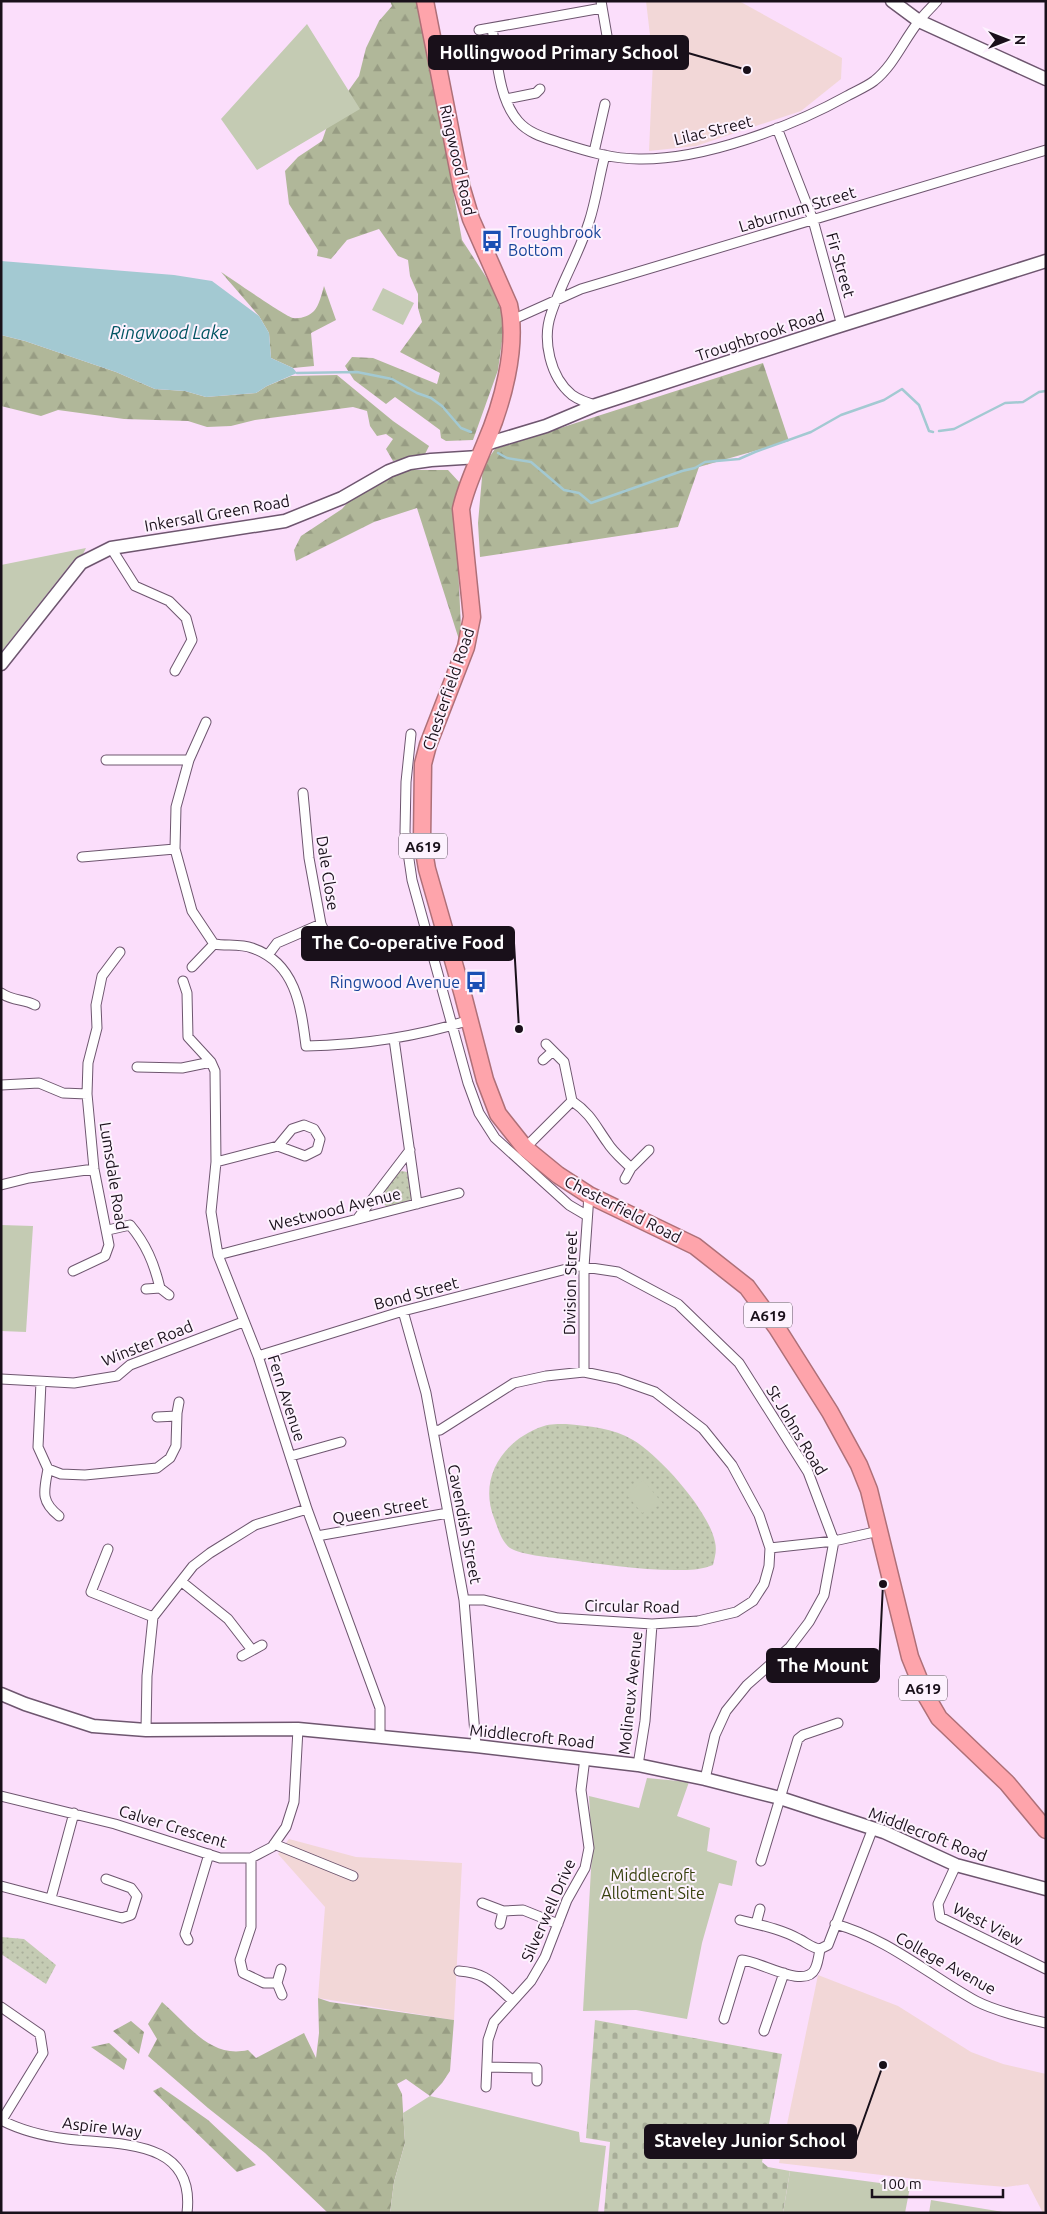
<svg xmlns="http://www.w3.org/2000/svg" width="1047" height="2214" viewBox="0 0 1047 2214" font-family="Ubuntu,sans-serif">
  <style>
    .education { fill: #f2d7d7 }
    .grass { fill: url(#grass-dots) }
    .forest { fill: url(#forest-firs) }
    .cemetery { fill: url(#cemetery-stones) }
    .green { fill: #c4cbb3 }
    .water { fill: #a3c9d2 }
    .lines { fill: none; stroke-linecap: round; stroke-linejoin: round }
    .stream { stroke: #a3c9d2; stroke-width: 2.5 }
    .street-casing { stroke: #6e566f; stroke-width: 11 }
    .secondary-casing { stroke: #6e566f; stroke-width: 15 }
    .highway-casing { stroke: #ae7078; stroke-width: 19 }
    .street { stroke: #fff; stroke-width: 9 }
    .secondary { stroke: #fff; stroke-width: 12 }
    .highway { stroke: #fea4ab; stroke-width: 16 }
    .labels { text-anchor: middle; dominant-baseline: central; stroke-width: 4; stroke-linejoin: round; paint-order: stroke }
    .shield { fill: #fdf2fe; stroke: #5d545e; stroke-width: 1 }
    .shield-label { font-size: 15px; font-weight: bold; fill: #19101a }
    .street-label { font-size: 16px; fill: #19101a; stroke: #fdf2fe }
    .transit-label { font-size: 16px; fill: #164399; stroke: #fdf2fe; text-anchor: start }
    .park-label { font-size: 16px; fill: #37400d; stroke: #fdf2fe }
    .water-label { font-size: 18px; font-style: italic; fill: #005462; stroke: #fdf2fe }
    .leader { fill: none; stroke: #19101a; stroke-width: 2 }
    .callout-dot { fill: #19101a; stroke: #fdf2fe; stroke-width: 2 }
    .callout { fill: #19101a; stroke: #19101a; stroke-width: 2 }
    .callout-label { font-size: 18px; text-anchor: middle; font-weight: bold; fill: #fff }
  </style>
  <defs>
    <pattern id="grass-dots" width="8" height="8" patternUnits="userSpaceOnUse" patternTransform="scale(1.25)"><rect width="8" height="8" fill="#c4cbb3"/><path d="M2 2h.1M6 6h.1" fill="none" stroke="#a8ad99" stroke-width="1.8" stroke-linecap="round"/></pattern>
    <pattern id="forest-firs" width="22" height="20" patternUnits="userSpaceOnUse" patternTransform="scale(1.25)"><rect width="22" height="20" fill="#b0b799"/><path d="M5 1l3.5 6h-7zM16 11l3.5 6h-7z" fill="#979c83"/></pattern>
    <pattern id="cemetery-stones" width="16" height="16" patternUnits="userSpaceOnUse" patternTransform="scale(1.25)"><rect width="16" height="16" fill="#c4cbb3"/><path d="M2 7V4a2 2 0 0 1 4 0v3zM10 15v-3a2 2 0 0 1 4 0v3z" fill="#a8ad99"/></pattern>
  </defs>
  <rect width="100%" height="100%" fill="#fbdefb"/>
  <path class="education" d="M 646,1 L 739,1 L 842,58 L 841,79 L 801,111 L 696,146 L 649,151 L 653,61 Z
    M 289,1839 L 356,1857 L 462,1863 L 454,2020 L 318,1998 L 325,1907 L 278,1854 Z
    M 818,1975 L 898,2006 L 971,2052 L 1003,2064 L 1046,2074 L 1046,2213 L 1043,2213 L 1028,2184 L 1006,2187 L 933,2181 L 779,2163 Z"/>
  <path class="grass" d="M 402,1171 L 407,1172 L 412,1197 L 409,1202 L 388,1208 L 381,1201 C 384,1192 393,1174 402,1171 Z
    M 566,1424 C 588,1426 614,1428 633,1440 C 660,1456 709,1511 715,1542 C 717,1550 715,1557 713,1565 C 703,1569 694,1570 683,1570 C 643,1571 602,1564 562,1559 C 548,1557 522,1555 510,1548 C 501,1541 498,1528 494,1518 C 478,1477 504,1439 544,1426 C 550,1424 559,1424 566,1424 Z
    M 1,1937 L 24,1939 L 56,1965 L 46,1984 L 1,1954 Z"/>
  <path class="forest" d="M 390,1 L 419,1 L 462,240 L 490,283 L 505,320 L 498,370 L 473,440 L 446,441 L 441,438 L 440,430 L 395,397 L 386,404 L 354,380 L 345,366 L 352,357 L 373,358 L 437,384 L 440,373 L 400,352 L 422,322 L 418,308 L 418,294 L 410,276 L 408,260 L 398,256 L 379,229 L 347,240 L 331,259 L 317,256 L 318,250 L 289,204 L 285,171 L 298,157 L 322,141 L 331,115 L 359,76 L 366,48 L 379,21 L 392,6 Z
    M 221,272 C 232,279 286,317 293,318 C 301,319 309,316 314,311 C 319,306 322,293 324,286 L 336,320 L 311,333 L 314,366 L 293,368 L 271,358 L 269,333 L 259,316 Z
    M 1,335 L 25,341 L 116,372 L 155,389 L 185,391 L 206,397 L 256,393 L 267,386 L 291,376 L 337,375 L 393,421 L 429,446 L 425,454 L 393,461 L 386,449 L 393,439 L 386,434 L 377,436 L 370,426 L 367,411 L 353,407 L 255,420 L 231,426 L 207,427 L 188,421 L 124,419 L 58,410 L 41,416 L 1,406 Z
    M 763,363 L 789,441 L 699,467 L 678,527 L 480,557 L 478,523 L 483,466 L 495,449 Z
    M 404,470 L 448,470 L 460,483 L 456,523 L 462,649 L 417,508 L 374,522 L 296,561 L 294,550 L 301,536 L 342,509 L 349,501 L 396,472 Z
    M 318,1998 L 330,2002 L 454,2020 L 450,2071 L 442,2083 L 430,2096 L 406,2079 L 397,2084 L 402,2094 L 405,2143 L 394,2182 L 390,2213 L 328,2213 L 265,2153 L 208,2108 L 148,2056 L 157,2039 L 148,2024 L 162,2002 C 188,2024 210,2059 248,2050 L 256,2058 L 304,2033 L 316,2058 L 319,2033 Z
    M 131,2021 L 144,2032 L 139,2054 L 113,2031 Z
    M 109,2043 L 127,2059 L 124,2070 L 91,2047 Z
    M 161,2087 L 208,2120 L 256,2165 L 237,2172 L 153,2091 Z"/>
  <path class="cemetery" d="M 595,2020 L 782,2054 L 762,2162 L 768,2167 L 790,2171 L 783,2213 L 604,2213 L 610,2142 L 586,2138 Z"/>
  <path class="green" d="M 307,24 L 360,109 L 257,170 L 221,119 Z
    M 383,288 L 414,303 L 403,325 L 372,310 Z
    M 86,548 L 83,554 L 73,561 L 1,652 L 1,565 Z
    M 1,1225 L 33,1226 L 26,1332 L 1,1331 Z
    M 643,1480 L 663,1504 L 642,1513 L 627,1495 Z
    M 647,1778 L 689,1782 L 677,1816 L 710,1828 L 707,1851 L 737,1861 L 732,1886 L 719,1883 L 702,1943 L 687,2019 L 636,2010 L 583,2011 L 592,1852 L 589,1796 L 639,1808 Z
    M 430,2096 L 579,2132 L 580,2142 L 606,2146 L 598,2213 L 390,2213 L 394,2182 L 405,2143 L 403,2113 Z
    M 790,2171 L 910,2187 L 905,2213 L 783,2213 Z
    M 931,2200 L 1009,2213 L 929,2213 Z"/>
  <path class="water" d="M 1,261 L 174,275 L 212,281 L 259,316 L 269,333 L 271,358 L 293,368 L 297,373 L 267,386 L 256,393 L 206,397 L 185,391 L 155,389 L 116,372 L 25,341 L 1,335 Z"/>
  <g class="lines">
    <path class="stream" d="M 297,373 L 357,372 L 392,379 L 417,393 L 431,398 L 442,406 L 461,428 L 471,432
      M 939,431 L 954,429 L 1005,403 L 1023,402 L 1039,392 L 1046,391
      M 498,453 L 507,458 L 531,462 L 564,490 L 579,493 L 591,503 L 682,471 L 695,468 L 705,462 L 739,459 L 755,452 L 811,432 L 841,415 L 884,400 L 902,389 L 919,405 L 929,431 L 933,432"/>
    <g class="street-casing">
      <path id="street" d="M 601,1 L 611,59
        M 492,28 C 497,57 498,98 518,121 C 529,134 546,138 561,143 C 586,151 612,159 639,159 C 704,160 791,127 847,96 C 856,91 866,87 874,81 C 894,65 903,41 919,21 C 924,14 931,8 937,1
        M 479,30 L 602,8
        M 506,99 L 536,93 L 540,89
        M 777,128 L 813,220 L 842,326
        M 594,152 L 605,104
        M 512,320 L 581,289 L 1046,150
        M 596,405 C 588,403 579,400 572,395 C 550,377 542,340 551,314 C 561,283 579,254 589,222 C 596,201 599,177 605,155
        M 111,548 L 135,586 L 169,601 L 186,618 L 192,640 L 175,671
        M 206,722 L 189,760 L 176,807 L 175,849 L 192,911 L 214,944
        M 411,734 L 406,782 L 405,832 L 412,880 L 468,1083 L 479,1113 L 495,1138 L 569,1205 L 586,1215
        M 106,760 L 189,760
        M 82,857 L 175,849
        M 321,924 L 327,937
        M 268,955 L 277,943 L 321,924 L 309,858 L 303,793
        M 192,967 L 214,944 C 226,946 241,944 252,948 C 296,963 301,1007 306,1046 C 362,1045 416,1037 470,1020
        M 183,981 L 187,993 L 188,1037 L 211,1062 L 215,1071 L 216,1162 L 211,1212 L 218,1255 L 258,1356 L 307,1509 L 380,1708 L 380,1737
        M 1,993 C 12,1001 24,999 35,1005
        M 394,1039 L 417,1204
        M 546,1044 L 564,1062 L 572,1101
        M 543,1060 L 553,1051
        M 137,1067 L 182,1068 L 211,1062
        M 1,1085 L 39,1083 L 63,1093 L 87,1094
        M 572,1101 C 590,1113 595,1125 607,1142 C 613,1152 623,1160 631,1168
        M 525,1148 L 572,1101
        M 216,1162 L 278,1146 L 292,1129 L 304,1125 L 314,1129 L 320,1139 L 317,1150 L 305,1156 L 278,1146
        M 625,1179 L 631,1168 L 649,1150
        M 1,1185 L 29,1178 L 94,1169
        M 358,1218 L 410,1150
        M 108,1230 L 130,1225 C 146,1244 154,1263 160,1288
        M 218,1255 L 459,1193
        M 73,1271 L 105,1256 L 109,1245 L 94,1169 L 87,1094 L 88,1063 L 97,1028 L 96,1005 L 102,976 L 120,952
        M 146,1289 L 160,1288 L 169,1295
        M 403,1311 L 426,1393 L 464,1600 L 476,1746
        M 258,1356 L 403,1311 L 578,1266 L 618,1272 L 678,1304 L 739,1363 L 808,1472 L 834,1541 L 824,1595 L 809,1622 L 790,1647 L 747,1685 L 726,1711 L 715,1735 L 705,1779
        M 584,1372 L 584,1267 L 589,1195
        M 1,1379 L 74,1383 L 117,1376 L 130,1365 L 243,1322
        M 41,1382 L 38,1447 L 48,1469 L 61,1474 L 85,1475 L 157,1468 L 170,1458 L 176,1446 L 177,1413 L 179,1402
        M 157,1417 L 177,1416
        M 433,1431 L 440,1430 L 514,1383 L 546,1376 L 584,1372 L 618,1379 L 655,1392 L 703,1429 L 732,1465 L 759,1515 L 770,1548 L 769,1566 L 764,1584 L 753,1601 L 736,1612 L 698,1621 L 652,1624 L 558,1618 L 484,1600 L 464,1600
        M 291,1456 L 341,1442
        M 48,1469 C 44,1491 40,1501 59,1516
        M 317,1536 L 448,1513
        M 770,1548 L 834,1541 L 879,1531
        M 108,1549 L 91,1592 L 153,1617
        M 182,1582 L 228,1619 L 252,1650
        M 242,1656 L 262,1645
        M 146,1730 L 147,1676 L 153,1617 L 193,1566 L 210,1553 L 255,1525 L 307,1509
        M 638,1765 L 645,1721 L 652,1624
        M 1,1796 L 115,1824 L 220,1858 L 251,1858 L 272,1847 L 286,1827 L 294,1802 L 298,1729
        M 274,1844 L 353,1876
        M 251,1858 L 251,1927 L 240,1960 L 243,1973 L 264,1983 L 277,1983
        M 761,1861 L 798,1739 L 803,1735 L 838,1723
        M 956,1865 L 938,1904 L 940,1917 L 1046,1969
        M 1,1886 L 122,1918 L 131,1915 L 137,1896 L 131,1888 L 106,1879
        M 51,1898 L 74,1813
        M 482,1903 L 503,1911 L 523,1910 L 558,1924
        M 740,1920 C 760,1925 781,1929 799,1939 C 807,1943 812,1948 820,1949
        M 500,1924 L 503,1911
        M 756,1924 L 760,1909
        M 835,1924 C 887,1938 929,1975 976,2001 C 993,2010 1027,2019 1046,2023
        M 188,1940 L 185,1934 L 209,1854
        M 281,1969 L 277,1983 L 282,1995
        M 459,1971 C 487,1973 492,1983 512,2000
        M 1,2007 L 40,2034 L 43,2053 L 2,2120
        M 724,2019 L 742,1960 C 760,1961 805,1990 815,1969 C 818,1963 819,1955 820,1949 L 828,1945 L 873,1828
        M 764,2031 L 784,1973
        M 487,2067 L 537,2068 L 537,2081
        M 486,2087 L 488,2040 L 494,2022 L 531,1981 L 545,1957 L 567,1900 L 585,1868 L 589,1848 L 581,1790 L 585,1758
        M 1,2120 C 22,2131 44,2136 67,2139 C 118,2145 196,2138 187,2213"/>
    </g>
    <g class="secondary-casing">
      <path id="secondary" d="M 892,1 L 919,21 L 1046,79
        M 486,444 L 546,426 L 596,405 L 833,328 L 1046,261
        M 1,664 L 81,563 L 111,548 L 285,521 L 342,498 L 389,471 L 410,463 L 431,460 L 479,457
        M 1,1694 L 25,1704 L 93,1726 L 146,1730 L 298,1729 L 476,1746 L 638,1765 L 705,1779 L 780,1798 L 884,1832 L 956,1865 L 1046,1889"/>
    </g>
    <g class="highway-casing">
      <path id="highway" d="M 425,1 L 462,189 L 471,219 L 509,305 C 518,348 502,405 485,444 C 476,466 466,486 461,509 L 472,617 L 466,647 L 428,745 L 423,764 L 422,840 L 427,869 L 463,995 L 485,1080 L 498,1114 L 525,1148 L 558,1175 L 589,1195 L 695,1246 L 747,1287 L 777,1328 L 830,1412 L 859,1465 L 869,1490 L 910,1657 L 925,1694 L 939,1718 L 1007,1783 L 1046,1830"/>
    </g>
    <use href="#street" class="street"/>
    <use href="#secondary" class="secondary"/>
    <use href="#highway" class="highway"/>
  </g>
  <defs>
    <g id="bus-bare" transform="scale(1.725)"><path d="M-5-6H5V4H4V6H2V4H-2V6H-4V4H-5ZM-3.5-4V0h7V-4ZM-3.5 1.2v1.5H-2V1.2ZM2 1.2v1.5H3.5V1.2Z" fill="#1a4fb4" stroke="#fdf2fe" stroke-width="2.5" paint-order="stroke"/></g>
  </defs>
  <g fill-rule="evenodd">
    <use href="#bus-bare" x="492" y="241"/>
    <use href="#bus-bare" x="476" y="982"/>
  </g>
  <g class="labels">
    <g class="shield">
      <rect x="399" y="833.5" width="48" height="25" rx="4"/>
      <rect x="744" y="1302.5" width="48" height="25" rx="4"/>
      <rect x="899" y="1675.5" width="48" height="25" rx="4"/>
    </g>
    <g class="shield-label">
      <text x="423" y="846">A619</text>
      <text x="768" y="1315">A619</text>
      <text x="923" y="1688">A619</text>
    </g>
    <g class="street-label">
      <text transform="translate(713 130) rotate(-14)">Lilac Street</text>
      <text transform="translate(458 160) rotate(77)">Ringwood Road</text>
      <text transform="translate(797 209) rotate(-17)">Laburnum Street</text>
      <text transform="translate(841 265) rotate(74)">Fir Street</text>
      <text transform="translate(760 335) rotate(-18)">Troughbrook Road</text>
      <text transform="translate(217 513) rotate(-10)">Inkersall Green Road</text>
      <text transform="translate(448 689) rotate(-71)">Chesterfield Road</text>
      <text transform="translate(328 873) rotate(81)">Dale Close</text>
      <text transform="translate(114 1176) rotate(81)">Lumsdale Road</text>
      <text transform="translate(335 1209) rotate(-14)">Westwood Avenue</text>
      <text transform="translate(623 1209) rotate(27)">Chesterfield Road</text>
      <text transform="translate(570 1283) rotate(-89)">Division Street</text>
      <text transform="translate(416 1293) rotate(-15)">Bond Street</text>
      <text transform="translate(147 1343) rotate(-22)">Winster Road</text>
      <text transform="translate(287 1398) rotate(72)">Fern Avenue</text>
      <text transform="translate(797 1430) rotate(59)">St Johns Road</text>
      <text transform="translate(380 1510) rotate(-10)">Queen Street</text>
      <text transform="translate(465 1524) rotate(79)">Cavendish Street</text>
      <text transform="translate(632 1606) rotate(1)">Circular Road</text>
      <text transform="translate(630 1693) rotate(-84)">Molineux Avenue</text>
      <text transform="translate(532 1736) rotate(6)">Middlecroft Road</text>
      <text transform="translate(173 1826) rotate(17)">Calver Crescent</text>
      <text transform="translate(928 1834) rotate(21)">Middlecroft Road</text>
      <text transform="translate(548 1910) rotate(-66)">Silverwell Drive</text>
      <text transform="translate(988 1924) rotate(27)">West View</text>
      <text transform="translate(946 1963) rotate(29)">College Avenue</text>
      <text transform="translate(102 2127) rotate(7)">Aspire Way</text>
    </g>
    <g class="transit-label">
      <text x="508" y="232">Troughbrook<tspan x="508" dy="18">Bottom</tspan></text>
      <text x="460" y="982" text-anchor="end">Ringwood Avenue</text>
    </g>
    <g class="park-label">
      <text x="653" y="1875">Middlecroft<tspan x="653" dy="18">Allotment Site</tspan></text>
    </g>
    <g class="water-label">
      <text x="169" y="332">Ringwood Lake</text>
    </g>
  </g>
  <path class="leader" d="M747 70L688 53M519 1029L514 943M883 1584L879 1666M883 2065L856 2141"/>
  <g class="callout-dot">
    <circle cx="747" cy="70" r="5"/>
    <circle cx="519" cy="1029" r="5"/>
    <circle cx="883" cy="1584" r="5"/>
    <circle cx="883" cy="2065" r="5"/>
  </g>
  <g class="callout">
    <rect x="429" y="36" width="259" height="33" rx="5"/>
    <rect x="302" y="927" width="212" height="33" rx="5"/>
    <rect x="767" y="1649" width="112" height="33" rx="5"/>
    <rect x="645" y="2125" width="211" height="33" rx="5"/>
  </g>
  <g class="callout-label">
    <text x="559" y="59">Hollingwood Primary School</text>
    <text x="408" y="949">The Co-operative Food</text>
    <text x="823" y="1672">The Mount</text>
    <text x="750" y="2147">Staveley Junior School</text>
  </g>
  <rect width="1047" height="2214" fill="none" stroke="#19101a" stroke-width="5"/>
  <g transform="translate(1007 40) rotate(90)" stroke="#fdf2fe" stroke-width="4" paint-order="stroke">
  <path d="M0-4L9 19L0 12L-9 19Z" fill="#19101a"/>
  <text y="-8" font-size="14" font-weight="bold" text-anchor="middle" fill="#19101a">N</text>
  </g>
  <path d="M872 2189v8h131v-8" fill="none" stroke="#19101a" stroke-width="2.5"/>
  <text x="880" y="2189" font-size="15" fill="#19101a" stroke="#fdf2fe" stroke-width="4" paint-order="stroke">100 m</text>
</svg>
